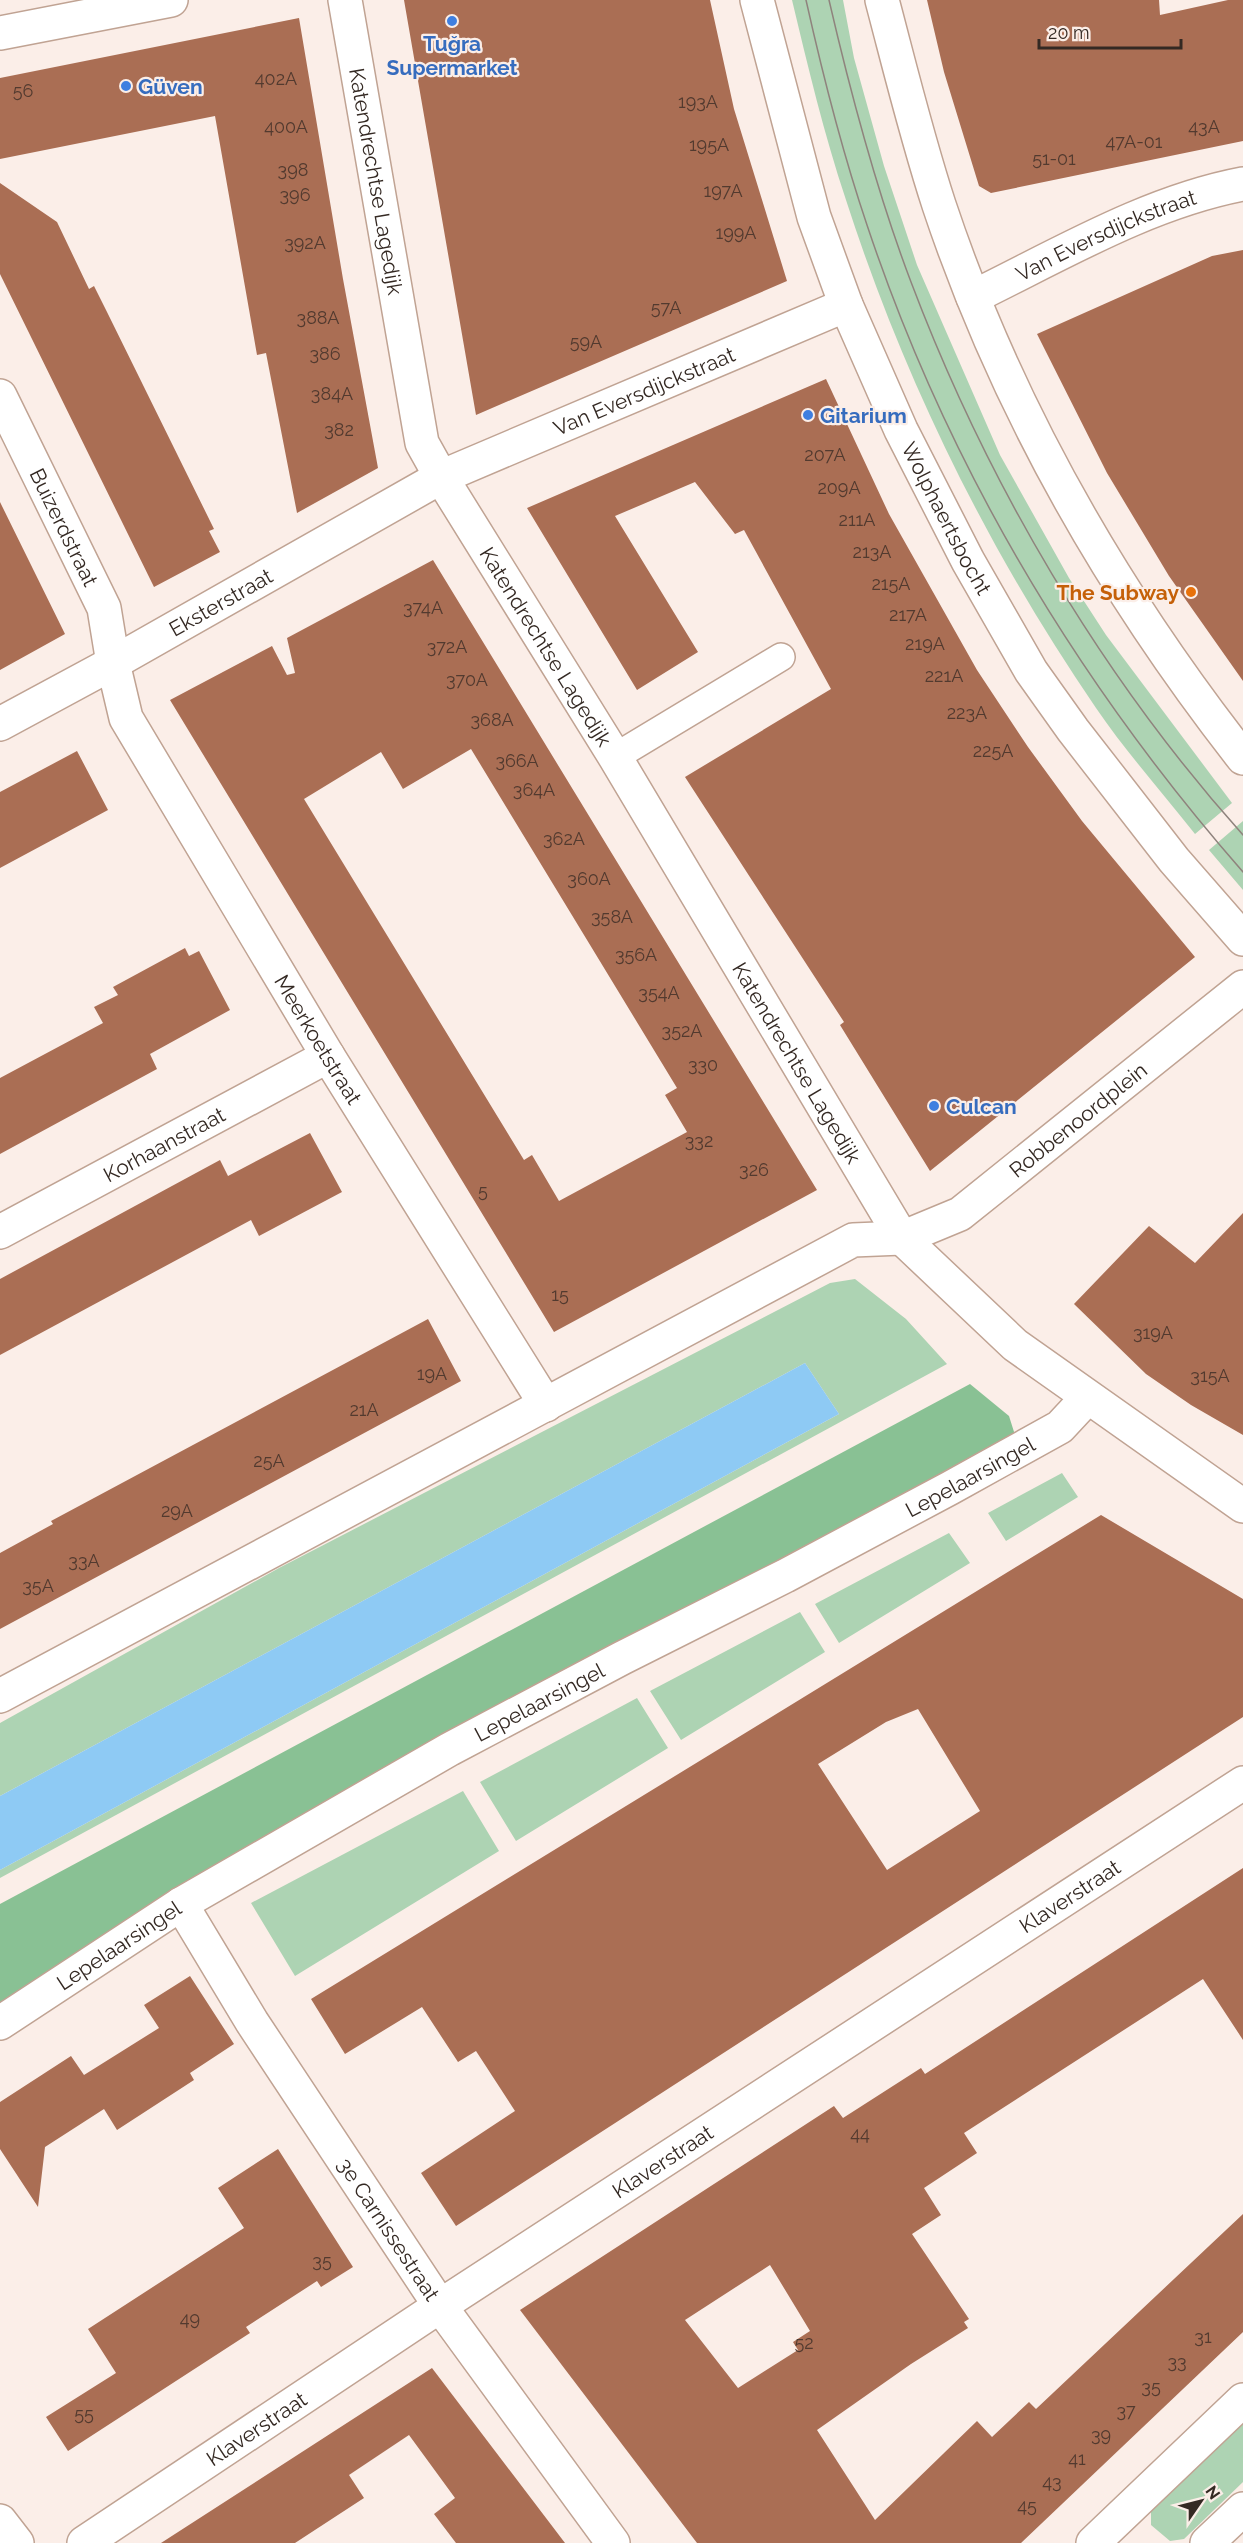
<svg xmlns="http://www.w3.org/2000/svg" width="1243" height="2543" viewBox="0 0 1243 2543" font-family="Raleway,sans-serif">
  <style>
    .green { fill: #add3b3 }
    .forest { fill: #89c194 }
    .water { fill: #8ecaf4 }
    .building { fill: #aa6e54; fill-rule: evenodd }
    .lines { fill: none; stroke-linecap: round; stroke-linejoin: round }
    .pedestrian-casing { stroke: #c0a393; stroke-width: 30 }
    .minor-casing { stroke: #c0a393; stroke-width: 36 }
    .pedestrian { stroke: #fff; stroke-width: 27 }
    .minor { stroke: #fff; stroke-width: 33 }
    .tram { stroke: #8f837d; stroke-width: 1.5 }
    .shop-dot { fill: #3f7fe0; stroke: #fbeee8; stroke-width: 2 }
    .food-dot { fill: #e8710a; stroke: #fbeee8; stroke-width: 2 }
    .labels { text-anchor: middle; dominant-baseline: central; stroke-width: 4.5; stroke-linejoin: round; paint-order: stroke }
    .number-label { font-size: 18px; fill: #523a2f }
    .shop-label { font-size: 21px; font-weight: bold; fill: #366cbe; stroke: #fbeee8; text-anchor: start }
    .street-label { font-size: 21px; fill: #342923; stroke: #fbeee8 }
    .food-label { font-size: 21px; font-weight: bold; fill: #c56008; stroke: #fbeee8; text-anchor: end }
  </style>
  <rect width="100%" height="100%" fill="#fbeee8"/>
  <path class="green" d="M 792,0 L 843,0 L 854,58 L 884,166 L 917,265 L 1000,455 L 1069,578 L 1106,635 L 1232,803 L 1195,834 C 1162,792 1126,752 1096,708 C 989,552 904,380 846,200 C 824,134 808,67 792,0 Z
    M 1243,821 L 1243,890 L 1209,850 Z
    M 855,1279 L 906,1319 L 947,1364 L 0,1878 L 0,1870 L 839,1414 L 805,1363 L 0,1796 L 0,1723 L 279,1568 L 830,1283 Z
    M 1062,1473 L 1078,1497 L 1006,1541 L 988,1513 Z
    M 949,1533 L 970,1563 L 839,1643 L 815,1604 Z
    M 800,1612 L 825,1652 L 681,1740 L 650,1691 Z
    M 637,1698 L 668,1748 L 516,1841 L 480,1782 Z
    M 463,1791 L 499,1851 L 295,1976 L 251,1903 Z
    M 1243,2418 L 1243,2482 L 1184,2539 L 1170,2541 L 1151,2525 L 1151,2507 Z"/>
  <path class="forest" d="M 970,1384 L 1009,1416 L 1015,1435 L 190,1879 L 0,2003 L 0,1904 Z"/>
  <path class="water" d="M 805,1363 L 839,1414 L 0,1870 L 0,1796 Z"/>
  <path class="building" d="M 404,0 L 710,0 L 734,109 L 787,281 L 476,415 Z
    M 927,0 L 1159,0 L 1160,15 L 1228,0 L 1243,0 L 1243,141 L 991,193 L 979,186 L 944,72 Z
    M 299,18 L 343,279 L 378,468 L 297,513 L 266,353 L 257,355 L 215,116 L 0,159 L 0,78 Z
    M 0,183 L 57,222 L 89,289 L 94,286 L 107,312 L 214,529 L 209,531 L 220,552 L 154,587 L 0,274 Z
    M 1243,250 L 1243,681 L 1169,576 L 1107,473 L 1037,334 L 1212,256 Z
    M 826,379 L 889,514 L 977,670 L 1028,747 L 1082,821 L 1195,957 L 930,1171 L 840,1025 L 844,1022 L 685,777 L 831,689 L 744,530 L 735,534 L 695,482 L 615,516 L 698,652 L 637,690 L 527,508 Z
    M 0,502 L 65,634 L 0,670 Z
    M 433,560 L 817,1190 L 554,1332 L 170,700 L 272,646 L 287,675 L 295,673 L 287,638 ZM 471,749 L 677,1088 L 665,1095 L 687,1132 L 559,1201 L 532,1155 L 524,1160 L 304,799 L 381,752 L 403,789 Z
    M 77,751 L 108,810 L 0,868 L 0,792 Z
    M 185,948 L 189,956 L 199,951 L 230,1010 L 150,1054 L 157,1069 L 0,1154 L 0,1078 L 103,1023 L 94,1007 L 118,995 L 113,987 Z
    M 310,1133 L 342,1192 L 259,1236 L 251,1220 L 0,1355 L 0,1279 L 220,1160 L 228,1176 Z
    M 1243,1213 L 1243,1435 L 1191,1405 L 1146,1374 L 1074,1304 L 1149,1226 L 1195,1263 Z
    M 428,1319 L 461,1381 L 0,1629 L 0,1553 L 53,1524 L 51,1521 Z
    M 1101,1515 L 1243,1599 L 1243,1717 L 456,2226 L 421,2173 L 515,2111 L 476,2051 L 458,2062 L 422,2007 L 345,2054 L 311,1999 ZM 918,1709 L 980,1811 L 887,1870 L 818,1764 L 886,1722 Z
    M 1243,1868 L 1243,2040 L 1203,1979 L 964,2133 L 977,2153 L 924,2188 L 941,2215 L 912,2234 L 969,2319 L 964,2322 L 968,2328 L 911,2364 L 817,2430 L 875,2520 L 977,2421 L 992,2437 L 1029,2402 L 1036,2409 L 1243,2214 L 1243,2332 L 1021,2543 L 697,2543 L 520,2310 L 834,2106 L 843,2118 L 921,2068 L 925,2074 ZM 770,2265 L 810,2331 L 793,2342 L 798,2350 L 738,2388 L 685,2320 Z
    M 190,1976 L 234,2044 L 190,2073 L 194,2080 L 117,2130 L 104,2109 L 45,2147 L 38,2207 L 0,2149 L 0,2102 L 71,2056 L 84,2075 L 159,2028 L 144,2005 Z
    M 278,2149 L 353,2267 L 321,2287 L 317,2281 L 246,2327 L 250,2333 L 68,2451 L 46,2417 L 116,2373 L 88,2329 L 244,2228 L 218,2188 Z
    M 432,2368 L 565,2543 L 456,2543 L 434,2514 L 455,2498 L 409,2435 L 349,2475 L 364,2498 L 295,2543 L 161,2543 Z"/>
  <g class="lines">
    <g class="pedestrian-casing">
      <path id="pedestrian" d="M 615,757 L 781,657"/>
    </g>
    <g class="minor-casing">
      <g id="minor">
        <path id="s1" d="M 345,0 L 422,443 L 441,477 L 615,757 L 902,1238 L 1015,1345 L 1243,1506"/>
        <path id="s2" d="M 757,0 L 814,217 L 846,305 L 901,430 L 968,561 L 1031,671 L 1073,730 L 1174,860 L 1243,939"/>
        <path d="M 882,0 C 900,68 917,138 939,205 C 1006,406 1113,592 1243,758"/>
        <path d="M 0,33 L 171,0"/>
        <path id="s3" d="M 973,297 C 1059,255 1148,202 1243,184"/>
        <path id="s4" d="M 0,396 L 104,608 L 113,663 L 126,718 L 328,1056 L 546,1405"/>
        <path id="s5" d="M 0,724 L 113,663 L 441,477 L 846,305"/>
        <path id="s6" d="M 0,1232 L 328,1056"/>
        <path id="s7" d="M 0,1696 L 853,1240 L 902,1238 L 960,1214 L 1243,987"/>
        <path id="s8" d="M 181,1904 L 252,2022 L 440,2306 L 613,2543"/>
        <path id="s9" d="M 0,2023 L 181,1904 L 450,1749 L 622,1658 L 785,1576 L 950,1488 L 1060,1427 L 1087,1398"/>
        <path d="M 0,2521 L 17,2543"/>
        <path id="s10" d="M 84,2543 L 440,2306 L 1243,1783"/>
        <path d="M 1093,2543 L 1243,2400"/>
        <path d="M 1207,2543 L 1243,2509"/>
      </g>
    </g>
    <use href="#pedestrian" class="pedestrian"/>
    <use href="#minor" class="minor"/>
    <path class="tram" d="M 806,0 C 823,76 842,151 867,225 C 947,465 1077,682 1243,872
      M 829,0 C 851,95 876,190 911,282 C 987,483 1100,675 1243,835"/>
  </g>
  <g class="shop-dot">
    <circle cx="452" cy="21" r="6"/>
    <circle cx="126" cy="86" r="6"/>
    <circle cx="808" cy="415" r="6"/>
    <circle cx="934" cy="1106" r="6"/>
  </g>
  <circle class="food-dot" cx="1191" cy="592" r="6"/>
  <g class="labels">
    <g class="number-label">
      <text x="276" y="78">402A</text>
      <text x="23" y="90">56</text>
      <text x="698" y="101">193A</text>
      <text x="286" y="126">400A</text>
      <text x="1204" y="126">43A</text>
      <text x="1134" y="141">47A-01</text>
      <text x="709" y="144">195A</text>
      <text x="1054" y="158">51-01</text>
      <text x="293" y="169">398</text>
      <text x="723" y="190">197A</text>
      <text x="295" y="194">396</text>
      <text x="736" y="232">199A</text>
      <text x="305" y="242">392A</text>
      <text x="666" y="307">57A</text>
      <text x="318" y="317">388A</text>
      <text x="586" y="341">59A</text>
      <text x="325" y="353">386</text>
      <text x="332" y="393">384A</text>
      <text x="339" y="429">382</text>
      <text x="825" y="454">207A</text>
      <text x="839" y="487">209A</text>
      <text x="857" y="519">211A</text>
      <text x="872" y="551">213A</text>
      <text x="891" y="583">215A</text>
      <text x="423" y="607">374A</text>
      <text x="908" y="614">217A</text>
      <text x="925" y="643">219A</text>
      <text x="447" y="646">372A</text>
      <text x="944" y="675">221A</text>
      <text x="467" y="679">370A</text>
      <text x="967" y="712">223A</text>
      <text x="492" y="719">368A</text>
      <text x="993" y="750">225A</text>
      <text x="517" y="760">366A</text>
      <text x="534" y="789">364A</text>
      <text x="564" y="838">362A</text>
      <text x="589" y="878">360A</text>
      <text x="612" y="916">358A</text>
      <text x="636" y="954">356A</text>
      <text x="659" y="992">354A</text>
      <text x="682" y="1030">352A</text>
      <text x="703" y="1064">330</text>
      <text x="699" y="1140">332</text>
      <text x="754" y="1169">326</text>
      <text x="483" y="1190">5</text>
      <text x="560" y="1294">15</text>
      <text x="1153" y="1332">319A</text>
      <text x="432" y="1373">19A</text>
      <text x="1210" y="1375">315A</text>
      <text x="364" y="1409">21A</text>
      <text x="269" y="1460">25A</text>
      <text x="177" y="1510">29A</text>
      <text x="84" y="1560">33A</text>
      <text x="38" y="1585">35A</text>
      <text x="860" y="2133">44</text>
      <text x="322" y="2260">35</text>
      <text x="190" y="2318">49</text>
      <text x="1203" y="2336">31</text>
      <text x="804" y="2342">52</text>
      <text x="1177" y="2361">33</text>
      <text x="1151" y="2386">35</text>
      <text x="1126" y="2410">37</text>
      <text x="84" y="2413">55</text>
      <text x="1101" y="2434">39</text>
      <text x="1077" y="2458">41</text>
      <text x="1052" y="2481">43</text>
      <text x="1027" y="2505">45</text>
    </g>
    <g class="shop-label">
      <text x="452" y="43" text-anchor="middle">Tuğra<tspan x="452" dy="24">Supermarket</tspan></text>
      <text x="138" y="86">Güven</text>
      <text x="820" y="415">Gitarium</text>
      <text x="946" y="1106">Culcan</text>
    </g>
    <g class="street-label">
      <text stroke="none"><textPath href="#s1" startOffset="184">Katendrechtse Lagedijk</textPath></text>
      <text stroke="none"><textPath href="#s3" startOffset="147">Van Eversdijckstraat</textPath></text>
      <text stroke="none"><textPath href="#s5" startOffset="726">Van Eversdijckstraat</textPath></text>
      <text stroke="none"><textPath href="#s2" startOffset="554">Wolphaertsbocht</textPath></text>
      <text stroke="none"><textPath href="#s4" startOffset="146">Buizerdstraat</textPath></text>
      <text stroke="none"><textPath href="#s5" startOffset="252">Eksterstraat</textPath></text>
      <text stroke="none"><textPath href="#s1" startOffset="688">Katendrechtse Lagedijk</textPath></text>
      <text stroke="none"><textPath href="#s4" startOffset="723">Meerkoetstraat</textPath></text>
      <text stroke="none"><textPath href="#s1" startOffset="1174">Katendrechtse Lagedijk</textPath></text>
      <text stroke="none"><textPath href="#s7" startOffset="1230">Robbenoordplein</textPath></text>
      <text stroke="none"><textPath href="#s6" startOffset="186">Korhaanstraat</textPath></text>
      <text stroke="none"><textPath href="#s9" startOffset="1114">Lepelaarsingel</textPath></text>
      <text stroke="none"><textPath href="#s9" startOffset="628">Lepelaarsingel</textPath></text>
      <text stroke="none"><textPath href="#s10" startOffset="1179">Klaverstraat</textPath></text>
      <text stroke="none"><textPath href="#s9" startOffset="142">Lepelaarsingel</textPath></text>
      <text stroke="none"><textPath href="#s10" startOffset="693">Klaverstraat</textPath></text>
      <text stroke="none"><textPath href="#s8" startOffset="386">3e Carnissestraat</textPath></text>
      <text stroke="none"><textPath href="#s10" startOffset="207">Klaverstraat</textPath></text>
    </g>
    <g class="food-label">
      <text x="1179" y="592">The Subway</text>
    </g>
  </g>
  <g transform="translate(1201 2501) rotate(55)" stroke="#fbeee8" stroke-width="4.5" paint-order="stroke">
  <path d="M0-4.5L10 22L0 15L-10 22Z" fill="#342923"/>
  <text y="-9" font-size="16" font-weight="bold" text-anchor="middle" fill="#342923">N</text>
  </g>
  <path d="M1039 39v9h142v-9" fill="none" stroke="#342923" stroke-width="3"/>
  <text x="1048" y="39" font-size="18" fill="#342923" stroke="#fbeee8" stroke-width="4.5" paint-order="stroke">20 m</text>
</svg>
